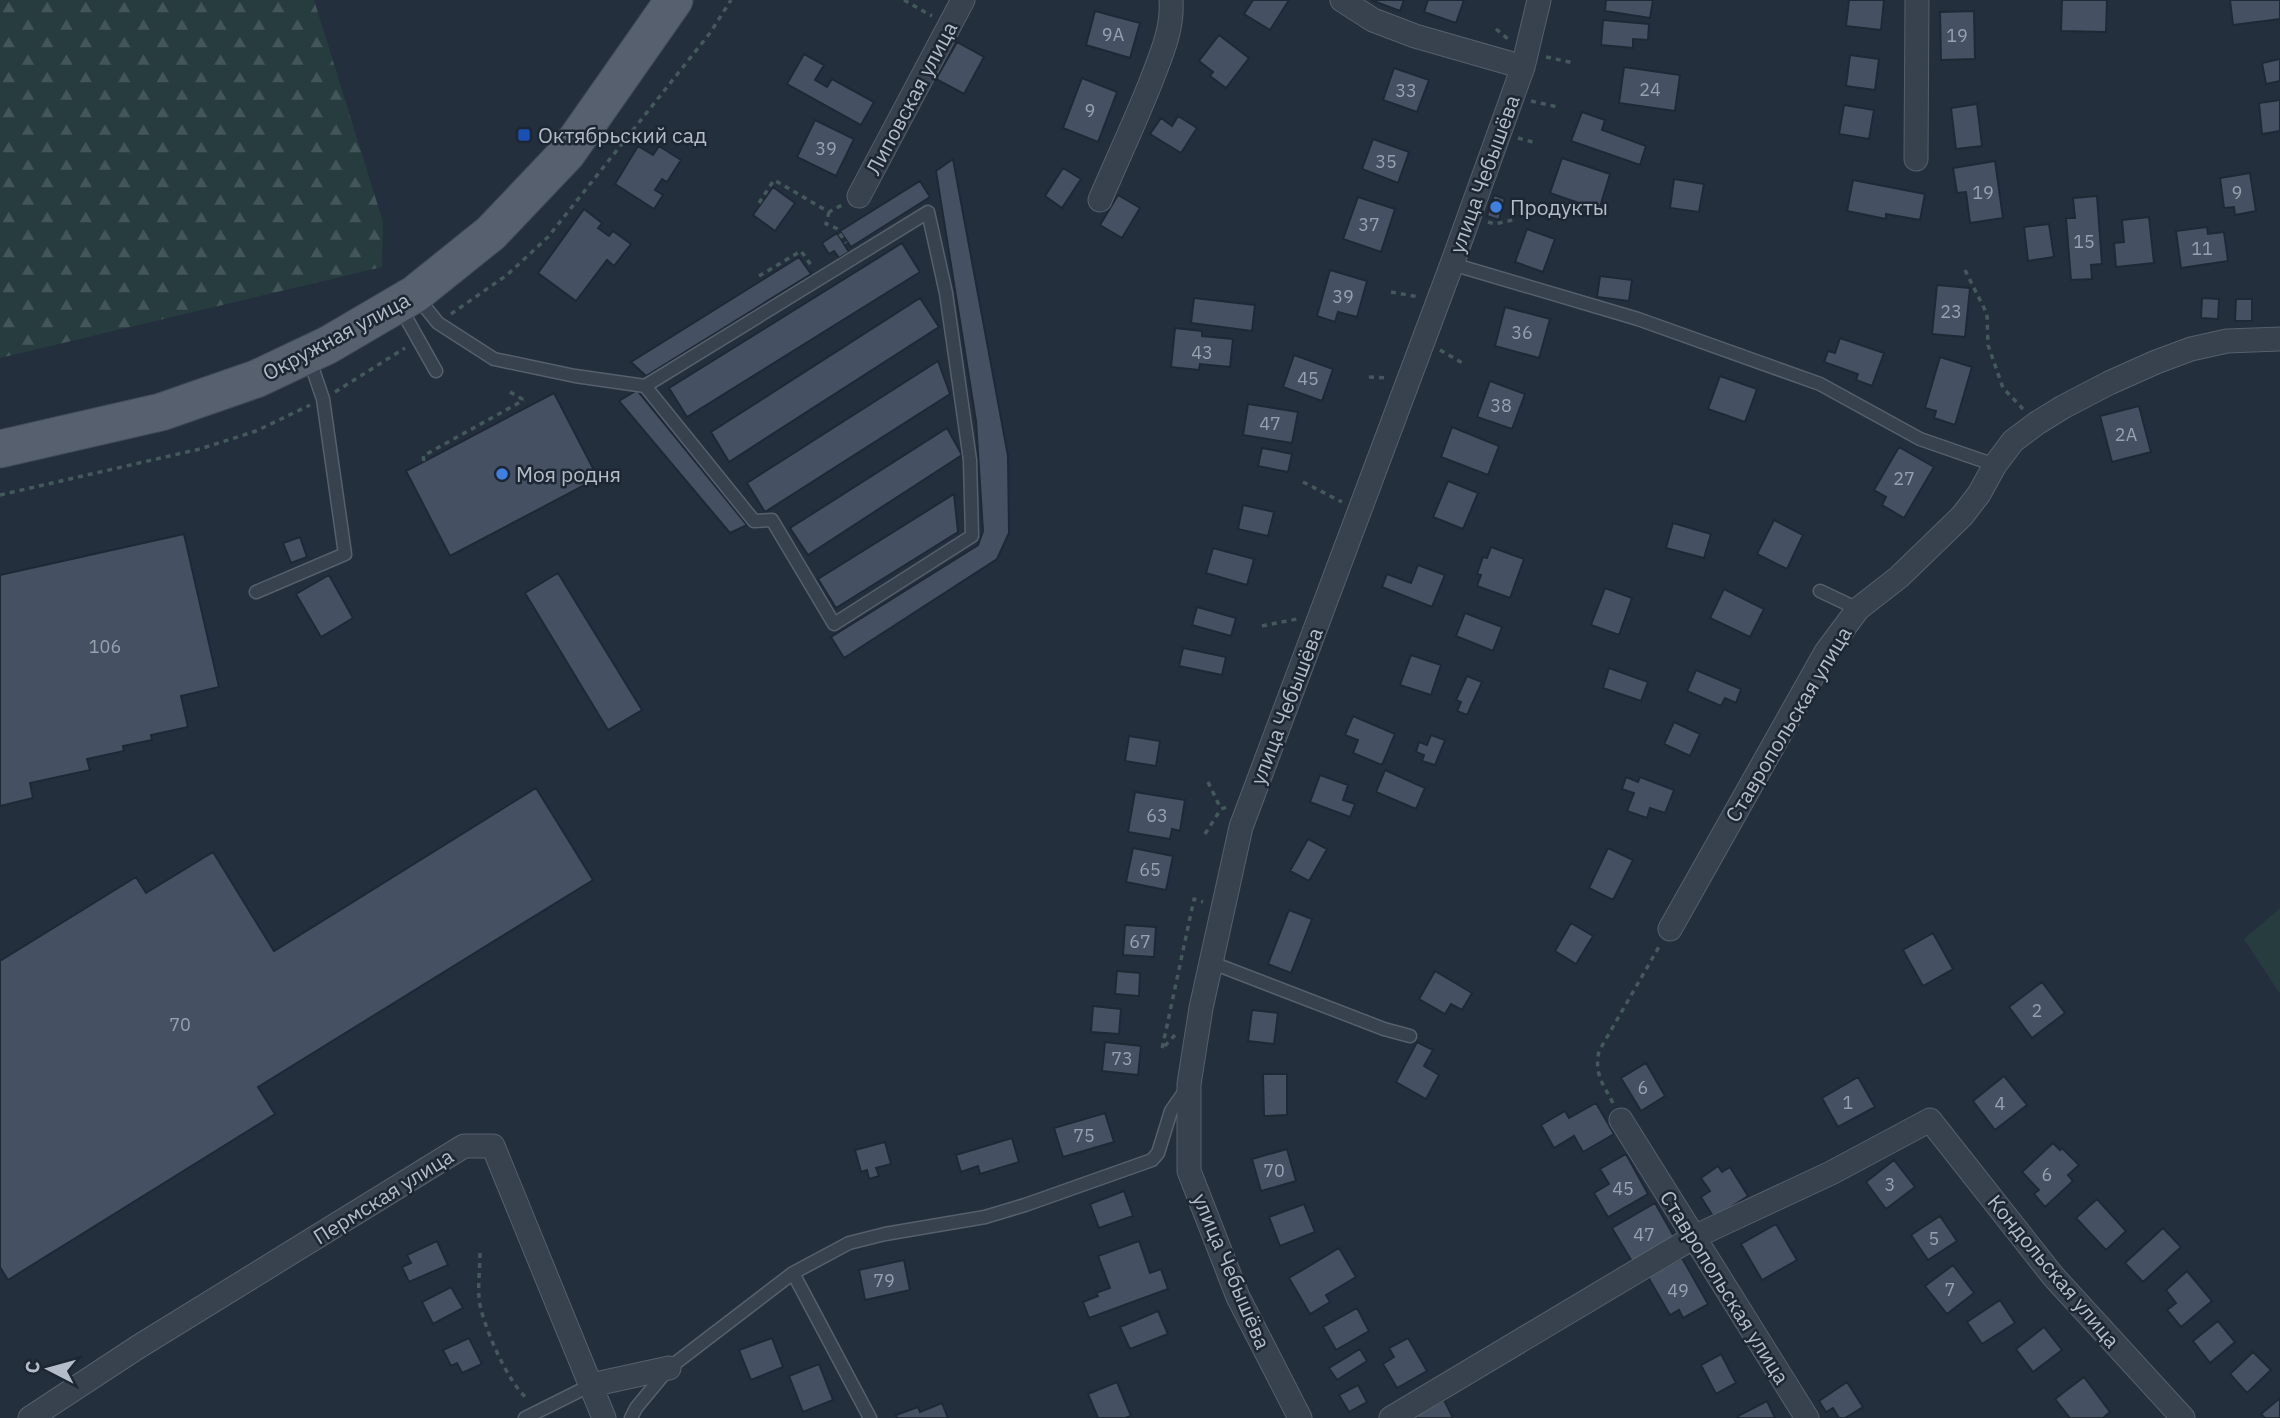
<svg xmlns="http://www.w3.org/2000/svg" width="2280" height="1418" viewBox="0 0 2280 1418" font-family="'IBM Plex Sans',sans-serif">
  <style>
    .green { fill: #263c3f }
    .forest { fill: url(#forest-firs) }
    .building { fill: #455162; stroke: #1f2835; stroke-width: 2 }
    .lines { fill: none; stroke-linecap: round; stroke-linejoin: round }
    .service-casing { stroke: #565f6c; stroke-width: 15 }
    .minor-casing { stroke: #565f6c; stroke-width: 25 }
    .primary-casing { stroke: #414a57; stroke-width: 39 }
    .path { stroke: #44595c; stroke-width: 3.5; stroke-dasharray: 5 5; stroke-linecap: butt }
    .service { stroke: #38414e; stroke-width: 12 }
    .minor { stroke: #38414e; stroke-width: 23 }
    .primary { stroke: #56606e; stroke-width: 37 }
    .transit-dot { fill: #1a4fb4; stroke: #1d2633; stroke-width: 2.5 }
    .shop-dot { fill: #3f7fe0; stroke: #1d2633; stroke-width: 2.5 }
    .labels { text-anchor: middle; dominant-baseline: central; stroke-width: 5; stroke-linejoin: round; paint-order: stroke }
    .number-label { font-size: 18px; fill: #98a1af }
    .street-label { font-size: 21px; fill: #b4bcc9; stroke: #1d2633 }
    .poi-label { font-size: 21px; fill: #b4bcc9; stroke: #1d2633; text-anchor: start }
  </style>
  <defs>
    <pattern id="forest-firs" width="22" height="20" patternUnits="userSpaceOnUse" patternTransform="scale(1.75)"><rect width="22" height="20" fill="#263c3f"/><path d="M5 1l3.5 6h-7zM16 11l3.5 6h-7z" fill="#435659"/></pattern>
  </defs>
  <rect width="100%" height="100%" fill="#242f3e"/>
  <path class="green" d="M 2280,908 L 2280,994 L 2244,939 Z"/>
  <path class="forest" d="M 0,0 L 314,0 L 383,222 L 382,267 L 0,358 Z"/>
  <path class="building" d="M 1253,0 L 1289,0 L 1270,30 L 1244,14 Z
    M 1371,0 L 1404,0 L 1400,11 Z
    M 1428,0 L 1464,0 L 1456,23 L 1424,12 Z
    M 1606,0 L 1653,0 L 1650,18 L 1605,11 Z
    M 1849,0 L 1884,0 L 1881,30 L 1846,26 Z
    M 2062,0 L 2107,0 L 2106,32 L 2061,31 Z
    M 2230,0 L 2280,0 L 2280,19 L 2233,25 Z
    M 1095,11 L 1140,23 L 1130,58 L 1086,45 Z
    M 1974,11 L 1975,59 L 1941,60 L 1940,12 Z
    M 1603,20 L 1649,24 L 1648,40 L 1633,39 L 1633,48 L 1601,45 Z
    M 1219,35 L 1249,58 L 1226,88 L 1210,76 L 1213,72 L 1199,61 Z
    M 957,42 L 984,57 L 964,94 L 936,79 Z
    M 804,54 L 824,65 L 815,80 L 827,87 L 832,79 L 874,102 L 861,125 L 787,84 Z
    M 1850,55 L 1879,59 L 1875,90 L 1846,86 Z
    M 2280,59 L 2280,81 L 2266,84 L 2262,63 Z
    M 1624,67 L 1680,75 L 1675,111 L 1619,103 Z
    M 1394,68 L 1429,80 L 1417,112 L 1383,100 Z
    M 1082,78 L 1117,92 L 1098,142 L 1063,128 Z
    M 2280,100 L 2280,131 L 2262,134 L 2259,103 Z
    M 1977,104 L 1982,146 L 1956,149 L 1951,108 Z
    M 1844,105 L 1874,110 L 1869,139 L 1839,134 Z
    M 1582,112 L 1605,120 L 1602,130 L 1646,146 L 1640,165 L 1571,141 Z
    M 1178,116 L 1197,128 L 1181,153 L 1150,134 L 1161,118 L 1172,126 Z
    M 815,120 L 854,139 L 836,176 L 797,157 Z
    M 1373,139 L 1409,152 L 1398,183 L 1362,169 Z
    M 638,146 L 653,155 L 659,146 L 681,160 L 667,182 L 662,179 L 655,190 L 663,195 L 654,209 L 615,184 Z
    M 1562,158 L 1610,174 L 1599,210 L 1550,193 Z
    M 953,159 L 1008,456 L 1009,533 L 997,559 L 844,658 L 831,637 L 978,545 L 983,531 L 976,421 L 936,171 Z
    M 1995,161 L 2003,218 L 1970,223 L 1966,192 L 1957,193 L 1953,168 Z
    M 1063,168 L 1081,179 L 1062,208 L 1045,196 Z
    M 2250,173 L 2256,211 L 2235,215 L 2234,207 L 2224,208 L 2220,178 Z
    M 1674,179 L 1704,184 L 1699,212 L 1670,208 Z
    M 1853,180 L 1925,194 L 1920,220 L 1886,214 L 1886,219 L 1847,211 Z
    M 920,181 L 930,197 L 851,247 L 840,231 Z
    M 773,187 L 795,203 L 775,231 L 753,215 Z
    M 1118,195 L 1140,208 L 1122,238 L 1100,225 Z
    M 1494,195 L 1505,199 L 1499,220 L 1487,216 Z
    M 2097,196 L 2102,264 L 2091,265 L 2092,279 L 2071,280 L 2066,218 L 2075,218 L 2073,198 Z
    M 1358,197 L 1395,209 L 1381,252 L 1343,239 Z
    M 584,209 L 602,223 L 598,228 L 609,236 L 613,231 L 631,244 L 614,266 L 607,260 L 576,301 L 538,273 Z
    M 2149,217 L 2154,263 L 2116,267 L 2114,243 L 2124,242 L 2122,220 Z
    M 2049,224 L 2054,257 L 2028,261 L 2024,227 Z
    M 2207,227 L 2208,234 L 2224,232 L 2228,261 L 2181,268 L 2176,231 Z
    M 1527,229 L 1555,239 L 1543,272 L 1515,262 Z
    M 837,233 L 849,252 L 839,258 L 834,251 L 829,254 L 822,243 Z
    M 902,243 L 920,272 L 687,417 L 669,388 Z
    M 799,257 L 811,274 L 646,376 L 631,362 Z
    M 1330,270 L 1367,281 L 1357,317 L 1338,312 L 1335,322 L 1317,316 Z
    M 1600,276 L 1632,280 L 1629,301 L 1597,297 Z
    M 1937,285 L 1970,288 L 1965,337 L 1932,334 Z
    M 920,298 L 939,327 L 729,462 L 711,432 Z
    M 1194,298 L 1255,305 L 1252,331 L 1191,323 Z
    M 2202,298 L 2219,299 L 2218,319 L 2201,318 Z
    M 2236,299 L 2252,299 L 2252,321 L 2235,321 Z
    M 1505,307 L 1550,319 L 1539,358 L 1495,346 Z
    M 1175,328 L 1202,331 L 1202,336 L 1233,339 L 1230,367 L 1200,364 L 1199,370 L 1171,367 Z
    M 1840,338 L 1884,353 L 1872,386 L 1856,380 L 1858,374 L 1824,362 L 1828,351 L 1835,353 Z
    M 1294,355 L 1333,369 L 1322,401 L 1283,387 Z
    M 1940,357 L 1972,367 L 1955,425 L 1934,418 L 1936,411 L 1925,408 Z
    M 938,361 L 950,394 L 765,512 L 747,483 Z
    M 1720,376 L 1757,389 L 1745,422 L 1708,409 Z
    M 1490,381 L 1525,394 L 1512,429 L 1477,417 Z
    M 637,390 L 747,525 L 730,533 L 619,401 Z
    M 554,393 L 598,478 L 450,556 L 406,471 Z
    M 1248,404 L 1298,412 L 1292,443 L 1243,435 Z
    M 2139,406 L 2151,452 L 2112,462 L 2100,416 Z
    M 1452,427 L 1499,446 L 1488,475 L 1441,457 Z
    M 947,428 L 962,455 L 808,555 L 790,528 Z
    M 1899,447 L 1934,467 L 1904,518 L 1882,505 L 1886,497 L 1874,490 Z
    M 1262,448 L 1292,454 L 1288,472 L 1258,466 Z
    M 1448,481 L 1478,493 L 1463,529 L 1433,517 Z
    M 954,494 L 958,532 L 836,608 L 818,579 Z
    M 1243,505 L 1274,512 L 1268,536 L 1238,529 Z
    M 1774,520 L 1803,535 L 1787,569 L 1757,554 Z
    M 1673,523 L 1711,534 L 1704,558 L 1666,548 Z
    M 184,534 L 219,687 L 181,696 L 188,727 L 151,735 L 152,740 L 123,746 L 124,751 L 87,759 L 90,770 L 30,783 L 33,798 L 0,806 L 0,575 Z
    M 300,537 L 307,557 L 291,563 L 283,543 Z
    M 1491,547 L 1524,559 L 1510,598 L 1477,586 L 1481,575 L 1477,574 L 1483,557 L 1487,558 Z
    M 1213,548 L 1254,559 L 1247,585 L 1206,573 Z
    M 1418,565 L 1445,575 L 1432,607 L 1382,587 L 1387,574 L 1411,583 Z
    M 558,573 L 642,710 L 608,730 L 525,593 Z
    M 329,575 L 353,618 L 321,637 L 296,594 Z
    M 1605,588 L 1632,598 L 1619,635 L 1591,625 Z
    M 1724,589 L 1764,609 L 1750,637 L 1710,618 Z
    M 1197,607 L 1236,618 L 1231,636 L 1192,625 Z
    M 1465,613 L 1502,627 L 1493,651 L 1456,636 Z
    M 1183,648 L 1226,657 L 1222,675 L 1179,666 Z
    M 1411,655 L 1441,665 L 1431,695 L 1400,685 Z
    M 1609,668 L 1648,682 L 1641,701 L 1603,688 Z
    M 1696,670 L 1741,689 L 1736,703 L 1725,698 L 1721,706 L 1687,691 Z
    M 1467,676 L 1482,682 L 1467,715 L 1457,711 L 1461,702 L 1456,700 Z
    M 1353,716 L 1395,734 L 1382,765 L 1353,753 L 1358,740 L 1345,735 Z
    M 1674,722 L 1700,734 L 1690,756 L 1664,744 Z
    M 1431,735 L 1445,740 L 1435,765 L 1422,761 L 1424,755 L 1416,752 L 1419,742 L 1427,745 Z
    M 1129,736 L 1160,741 L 1156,766 L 1125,761 Z
    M 1385,770 L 1425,788 L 1416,809 L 1376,792 Z
    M 1320,775 L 1348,785 L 1343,800 L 1355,804 L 1350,817 L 1310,802 Z
    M 1626,777 L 1638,782 L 1640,777 L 1674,790 L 1665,813 L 1650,808 L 1647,818 L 1627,811 L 1634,793 L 1622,789 Z
    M 536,788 L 593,880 L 258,1087 L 275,1114 L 8,1280 L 0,1267 L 0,961 L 136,877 L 146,893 L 213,852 L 274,951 Z
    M 1135,792 L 1185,800 L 1180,831 L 1172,829 L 1170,839 L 1128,832 Z
    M 1308,839 L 1327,849 L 1309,881 L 1290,871 Z
    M 1133,848 L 1173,856 L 1166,890 L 1126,882 Z
    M 1608,848 L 1633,860 L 1613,900 L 1589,888 Z
    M 1289,910 L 1312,919 L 1291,973 L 1268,964 Z
    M 1571,923 L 1593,936 L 1576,964 L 1555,951 Z
    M 1125,925 L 1156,927 L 1154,957 L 1123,955 Z
    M 1933,933 L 1953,969 L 1923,986 L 1903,950 Z
    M 1117,971 L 1140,973 L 1139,996 L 1115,994 Z
    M 1435,971 L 1472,993 L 1462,1010 L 1451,1004 L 1445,1014 L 1419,999 Z
    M 2042,982 L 2065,1013 L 2032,1038 L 2009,1007 Z
    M 1093,1006 L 1121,1009 L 1119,1034 L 1091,1032 Z
    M 1252,1010 L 1278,1013 L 1274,1044 L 1248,1041 Z
    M 1105,1042 L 1141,1046 L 1138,1075 L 1102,1071 Z
    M 1417,1042 L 1433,1050 L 1424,1066 L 1439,1075 L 1426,1099 L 1396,1082 Z
    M 1646,1063 L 1665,1096 L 1641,1111 L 1621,1078 Z
    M 1263,1074 L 1287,1074 L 1287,1115 L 1264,1116 Z
    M 2004,1076 L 2027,1105 L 1995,1130 L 1973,1101 Z
    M 1858,1077 L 1875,1107 L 1838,1127 L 1822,1098 Z
    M 1596,1103 L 1614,1134 L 1583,1152 L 1574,1136 L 1554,1148 L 1541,1125 L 1565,1111 L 1569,1118 Z
    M 1105,1113 L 1114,1142 L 1063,1157 L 1054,1128 Z
    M 1012,1138 L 1019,1162 L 980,1174 L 978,1166 L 961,1172 L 956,1155 Z
    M 885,1142 L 891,1164 L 876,1168 L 879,1176 L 869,1179 L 867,1170 L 861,1172 L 855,1150 Z
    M 2053,1143 L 2060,1150 L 2062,1148 L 2079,1165 L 2068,1175 L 2073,1181 L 2045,1207 L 2034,1194 L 2039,1190 L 2022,1172 Z
    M 1287,1149 L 1296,1181 L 1261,1191 L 1252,1159 Z
    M 1626,1154 L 1648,1194 L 1608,1217 L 1594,1193 L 1609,1184 L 1600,1169 Z
    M 1894,1160 L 1915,1187 L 1886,1209 L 1866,1182 Z
    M 1718,1166 L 1722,1172 L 1730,1167 L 1748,1196 L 1714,1218 L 1701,1197 L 1710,1191 L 1701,1178 Z
    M 1124,1191 L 1133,1216 L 1099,1228 L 1090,1204 Z
    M 2097,1199 L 2126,1231 L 2106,1250 L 2076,1218 Z
    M 1655,1203 L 1676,1240 L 1634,1265 L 1612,1228 Z
    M 1304,1204 L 1315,1232 L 1280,1246 L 1269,1217 Z
    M 1940,1216 L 1957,1241 L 1928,1260 L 1911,1235 Z
    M 1776,1224 L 1797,1260 L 1762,1280 L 1741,1244 Z
    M 2163,1228 L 2181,1247 L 2143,1282 L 2125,1263 Z
    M 437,1241 L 448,1265 L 409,1282 L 402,1267 L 411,1263 L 407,1255 Z
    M 1139,1241 L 1150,1273 L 1161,1269 L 1168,1289 L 1089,1318 L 1083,1302 L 1098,1296 L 1096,1293 L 1110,1288 L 1098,1256 Z
    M 1339,1248 L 1356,1277 L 1326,1295 L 1330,1302 L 1310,1314 L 1289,1278 Z
    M 1682,1258 L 1708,1304 L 1683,1318 L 1679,1310 L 1670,1315 L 1648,1277 Z
    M 904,1260 L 910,1290 L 865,1300 L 859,1270 Z
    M 1953,1265 L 1974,1293 L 1947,1314 L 1925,1286 Z
    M 2187,1271 L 2212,1301 L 2181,1327 L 2167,1310 L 2176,1303 L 2166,1290 Z
    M 451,1287 L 463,1308 L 433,1324 L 422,1302 Z
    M 2000,1300 L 2015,1323 L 1982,1344 L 1967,1322 Z
    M 1357,1308 L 1369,1331 L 1336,1350 L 1323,1327 Z
    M 1158,1311 L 1168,1334 L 1130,1349 L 1120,1327 Z
    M 2218,1321 L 2235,1342 L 2210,1363 L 2193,1341 Z
    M 2044,1327 L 2062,1350 L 2033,1372 L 2016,1349 Z
    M 469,1338 L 482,1364 L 462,1373 L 457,1363 L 451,1366 L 443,1350 Z
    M 772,1338 L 783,1367 L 751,1380 L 739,1350 Z
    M 1408,1338 L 1427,1371 L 1397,1388 L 1383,1364 L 1394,1357 L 1389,1348 Z
    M 1360,1349 L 1367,1361 L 1337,1380 L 1329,1368 Z
    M 2253,1352 L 2271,1370 L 2247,1393 L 2230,1374 Z
    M 1721,1354 L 1736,1383 L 1716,1394 L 1701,1365 Z
    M 819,1364 L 833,1400 L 803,1412 L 789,1376 Z
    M 2084,1377 L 2110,1412 L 2103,1418 L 2070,1418 L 2055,1399 Z
    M 1117,1382 L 1131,1416 L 1125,1418 L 1098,1418 L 1088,1394 Z
    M 1847,1382 L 1863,1407 L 1845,1418 L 1839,1418 L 1833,1408 L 1826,1412 L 1819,1401 Z
    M 1358,1385 L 1367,1402 L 1349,1412 L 1339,1395 Z
    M 2280,1398 L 2280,1418 L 2265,1418 L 2261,1414 Z
    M 1444,1400 L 1453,1418 L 1416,1418 L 1414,1415 Z
    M 1767,1401 L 1775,1418 L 1739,1418 L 1738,1416 Z
    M 942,1403 L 948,1418 L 897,1418 L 896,1415 L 918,1407 L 920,1412 Z"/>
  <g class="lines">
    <g class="service-casing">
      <path id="service" d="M 1452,264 L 1638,319 L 1820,384 L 1920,439 L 1995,465
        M 417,297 L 438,323 L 494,359 L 575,376 L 645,386 L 928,212 L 946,293 L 970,460 L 972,536 L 834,624 L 772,520 L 754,521 L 645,386
        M 400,307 L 436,371
        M 1820,591 L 1858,609
        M 256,592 L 345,554 L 323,399 L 309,358
        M 1210,962 L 1384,1029 L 1410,1036
        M 793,1273 L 870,1418
        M 525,1418 L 591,1385
        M 631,1418 L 636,1408 L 669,1368 L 793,1273 L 849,1243 L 885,1234 L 985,1217 L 1025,1205 L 1152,1160 L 1158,1153 L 1171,1111 L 1187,1088"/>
    </g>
    <g class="minor-casing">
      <path id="minor" d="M 1342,0 L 1373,20 L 1415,36 L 1523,67
        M 1916,159 L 1917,0
        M 859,196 L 963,0
        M 1100,200 C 1117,160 1136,120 1152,79 C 1162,53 1173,28 1171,0
        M 1670,929 L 1826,652 L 1858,609 L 1899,577 L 1962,516 L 1979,494 L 1995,465 L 2013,441 L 2037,423 L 2063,407 L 2109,383 L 2156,362 L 2191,349 L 2227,341 L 2280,339
        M 1621,1120 L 1807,1418
        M 591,1385 L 669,1368
        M 30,1418 L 138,1347 L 464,1146 L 493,1146 L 604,1418
        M 1300,1418 L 1238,1297 L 1189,1171 L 1189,1084 L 1201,1008 L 1241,827 L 1452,264 L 1523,67 L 1539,0
        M 1391,1418 L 1694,1237 L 1831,1173 L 1930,1120 L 2053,1276 L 2183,1418"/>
    </g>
    <g class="primary-casing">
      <path id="primary" d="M 0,449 L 161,412 L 256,379 L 328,345 L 415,294 L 491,233 L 567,153 L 674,0"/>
    </g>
    <path class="path" d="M 904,0 L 932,16
      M 1496,29 L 1508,39
      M 1546,57 L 1574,63
      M 1531,101 L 1558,107
      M 1518,138 L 1536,143
      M 759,203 L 774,180 L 829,212 L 842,205
      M 829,212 L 826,224 L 836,228 L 846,243
      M 1488,222 L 1495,224 L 1513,220
      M 1965,270 L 1987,314 L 1988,345 L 2003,388 L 2023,409
      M 759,276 L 801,251 L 811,265
      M 1391,292 L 1419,297
      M 451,314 L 507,275 L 548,237 L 710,33 L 731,0
      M 1440,350 L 1464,364
      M 1369,377 L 1389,378
      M 335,392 L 405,348
      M 510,392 L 524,400
      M 424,461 L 423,456 L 524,400
      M 1303,482 L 1342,502
      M 0,495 L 200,449 L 256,431 L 310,405
      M 1262,626 L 1297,619
      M 1208,782 L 1221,809
      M 1205,834 L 1221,809 L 1227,807
      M 1175,1035 L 1162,1049 L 1194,899 L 1203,902
      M 1613,1103 C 1603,1084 1594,1074 1599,1051 L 1660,945
      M 480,1253 C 480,1268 478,1283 479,1297 C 480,1320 509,1386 528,1399"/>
    <use href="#service" class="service"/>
    <use href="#minor" class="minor"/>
    <use href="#primary" class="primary"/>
  </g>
  <rect class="transit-dot" x="517" y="128" width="14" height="14" rx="3.5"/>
  <g class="shop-dot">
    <circle cx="1496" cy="207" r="7"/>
    <circle cx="502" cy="474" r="7"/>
  </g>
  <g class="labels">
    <g class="number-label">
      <text x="1113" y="34">9А</text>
      <text x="1957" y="35">19</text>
      <text x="1650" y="89">24</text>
      <text x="1406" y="90">33</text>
      <text x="1090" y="110">9</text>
      <text x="826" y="148">39</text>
      <text x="1386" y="161">35</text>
      <text x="1983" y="192">19</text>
      <text x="2237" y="192">9</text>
      <text x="1369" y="224">37</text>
      <text x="2084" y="241">15</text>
      <text x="2202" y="248">11</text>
      <text x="1343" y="296">39</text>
      <text x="1951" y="311">23</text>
      <text x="1522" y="332">36</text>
      <text x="1202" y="352">43</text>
      <text x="1308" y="378">45</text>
      <text x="1501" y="405">38</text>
      <text x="1270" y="423">47</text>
      <text x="2126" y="434">2А</text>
      <text x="1904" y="478">27</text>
      <text x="105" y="646">106</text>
      <text x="1157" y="815">63</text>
      <text x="1150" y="869">65</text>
      <text x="1140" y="941">67</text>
      <text x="2037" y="1010">2</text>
      <text x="180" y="1024">70</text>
      <text x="1122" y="1058">73</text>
      <text x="1643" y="1087">6</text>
      <text x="1848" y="1102">1</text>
      <text x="2000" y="1103">4</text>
      <text x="1084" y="1135">75</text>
      <text x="1274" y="1170">70</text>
      <text x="2047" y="1174">6</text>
      <text x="1890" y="1184">3</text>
      <text x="1623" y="1188">45</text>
      <text x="1644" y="1234">47</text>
      <text x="1934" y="1238">5</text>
      <text x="884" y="1280">79</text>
      <text x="1950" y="1289">7</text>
      <text x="1678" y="1290">49</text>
    </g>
    <g class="street-label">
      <text transform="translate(911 98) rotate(-62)">Липовская улица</text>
      <text transform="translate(1484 174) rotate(-70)">улица Чебышёва</text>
      <text transform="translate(336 336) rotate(-28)">Окружная улица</text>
      <text transform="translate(1286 706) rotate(-69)">улица Чебышёва</text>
      <text transform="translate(1788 724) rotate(-59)">Ставропольская улица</text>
      <text transform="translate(383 1196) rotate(-32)">Пермская улица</text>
      <text transform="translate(1232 1271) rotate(67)">улица Чебышёва</text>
      <text transform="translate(2054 1271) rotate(50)">Кондольская улица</text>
      <text transform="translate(1725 1287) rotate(58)">Ставропольская улица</text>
    </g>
    <g class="poi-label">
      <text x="538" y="135">Октябрьский сад</text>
      <text x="1510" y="207">Продукты</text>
      <text x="516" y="474">Моя родня</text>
    </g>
  </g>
  <g transform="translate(49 1369) rotate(276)" stroke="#1d2633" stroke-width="5" paint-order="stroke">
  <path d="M0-5L12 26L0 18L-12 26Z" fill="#b4bcc9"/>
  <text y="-10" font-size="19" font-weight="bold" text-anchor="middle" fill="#b4bcc9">С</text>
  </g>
</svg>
